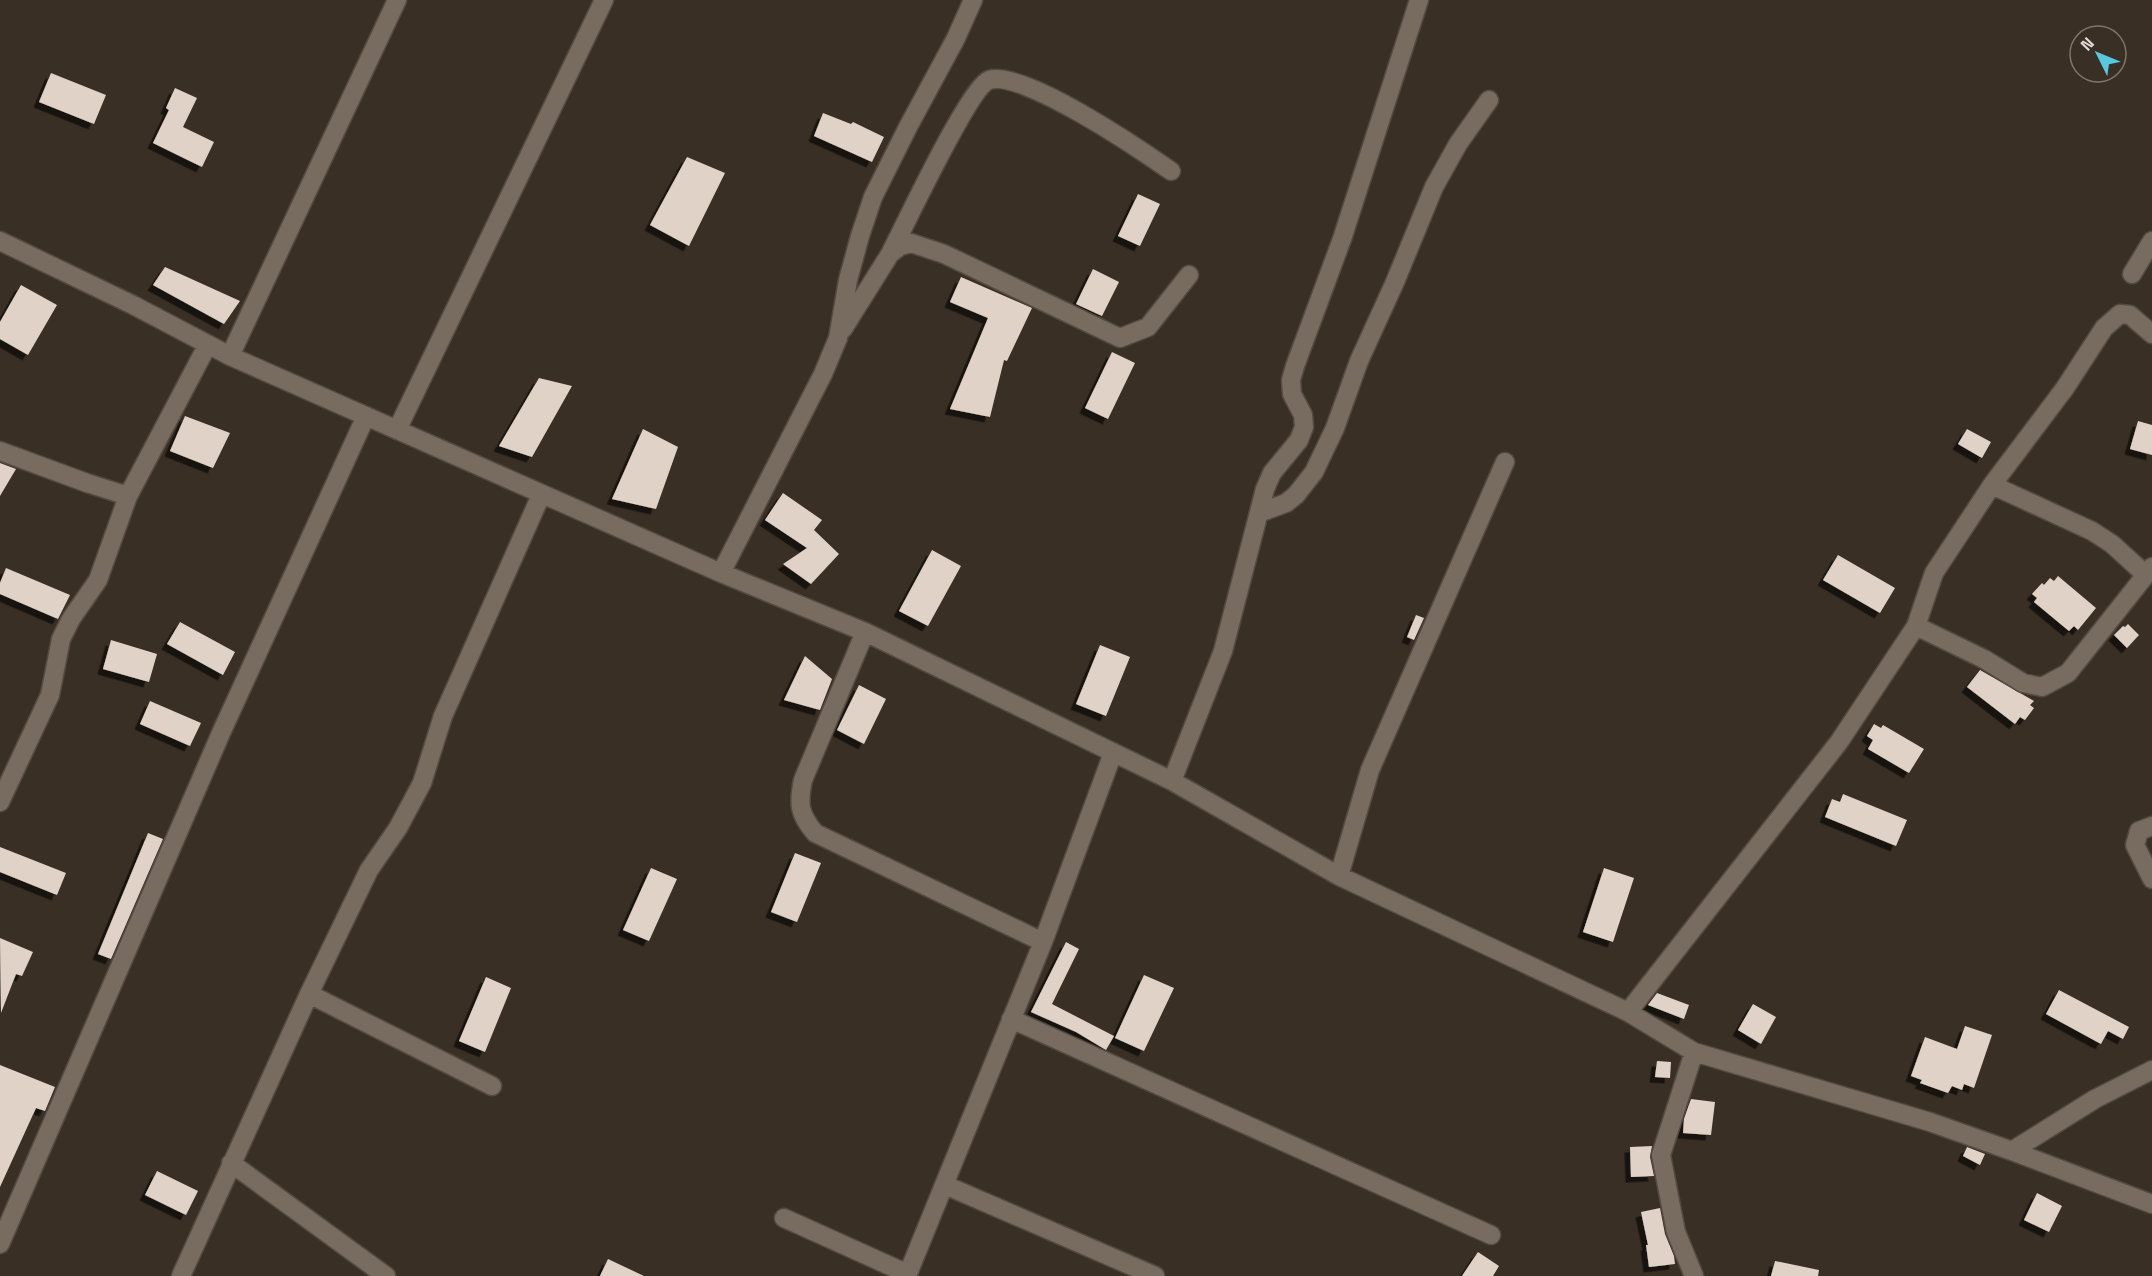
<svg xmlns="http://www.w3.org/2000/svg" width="2152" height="1276" viewBox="0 0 2152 1276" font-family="'Space Grotesk',sans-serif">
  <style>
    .building { fill: #e0d2c6; filter: url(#shadow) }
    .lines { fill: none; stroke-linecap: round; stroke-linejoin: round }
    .minor-casing { stroke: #544a42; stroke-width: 21 }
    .minor { stroke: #786b60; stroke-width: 18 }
  </style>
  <defs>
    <filter id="shadow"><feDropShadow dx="-5.5" dy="5.5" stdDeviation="0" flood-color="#0009"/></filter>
  </defs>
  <rect width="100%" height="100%" fill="#3a2f25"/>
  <path class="building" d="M 51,73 L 106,95 L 94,124 L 39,102 Z
    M 175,88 L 197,98 L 183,127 L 214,142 L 202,167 L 153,143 L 169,110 L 166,108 Z
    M 823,113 L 851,124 L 853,122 L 884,137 L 872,162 L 814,136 Z
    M 687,157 L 725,173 L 689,246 L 650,225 Z
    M 1138,194 L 1160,204 L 1140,246 L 1118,236 Z
    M 165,267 L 240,301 L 224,324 L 153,285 Z
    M 1093,269 L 1119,282 L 1102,316 L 1076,304 Z
    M 961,277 L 1032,308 L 1007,361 L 1004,360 L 990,417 L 950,409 L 988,318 L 950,302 Z
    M 21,285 L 57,305 L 28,355 L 0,339 L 0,322 Z
    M 1112,352 L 1135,363 L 1108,419 L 1085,408 Z
    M 539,378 L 572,386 L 532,457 L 499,446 Z
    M 185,416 L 230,433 L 213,468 L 170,451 Z
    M 2138,421 L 2152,425 L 2152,455 L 2130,449 Z
    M 643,429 L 678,447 L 656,509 L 612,499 Z
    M 1967,429 L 1991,442 L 1982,458 L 1958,444 Z
    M 0,463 L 16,469 L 0,496 Z
    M 783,493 L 822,520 L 814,530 L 839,554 L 811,584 L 783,564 L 807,548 L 765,520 Z
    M 932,550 L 961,566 L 928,626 L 899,611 Z
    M 1838,555 L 1895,588 L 1880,613 L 1823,580 Z
    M 6,568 L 70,595 L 58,619 L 0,594 L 0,583 Z
    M 2058,576 L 2096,608 L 2078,630 L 2074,626 L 2069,631 L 2034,602 L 2037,598 L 2032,594 L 2042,583 L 2044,585 L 2050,578 L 2054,581 Z
    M 1416,615 L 1424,618 L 1414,640 L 1407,637 Z
    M 180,622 L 235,652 L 223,675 L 167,644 Z
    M 2128,624 L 2139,635 L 2127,648 L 2114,635 L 2123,626 L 2125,627 Z
    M 111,640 L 157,654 L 149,682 L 103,669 Z
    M 1100,645 L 1130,657 L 1106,716 L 1076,704 Z
    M 805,656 L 832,679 L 820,710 L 784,700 Z
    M 1980,670 L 2034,701 L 2030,705 L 2034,708 L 2025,720 L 2020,717 L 2015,724 L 1967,687 Z
    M 859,685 L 886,699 L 864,744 L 837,730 Z
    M 150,701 L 201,723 L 190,746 L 140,724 Z
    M 1874,724 L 1881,728 L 1883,725 L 1924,749 L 1909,773 L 1868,749 L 1873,740 L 1867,736 Z
    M 1843,794 L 1907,820 L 1896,846 L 1825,817 L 1832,799 L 1840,802 Z
    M 148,833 L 163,839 L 111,959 L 98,954 Z
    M 0,847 L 66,873 L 57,895 L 0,872 Z
    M 795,853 L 821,863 L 797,922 L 771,912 Z
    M 651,868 L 677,879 L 649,941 L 623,930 Z
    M 1604,868 L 1634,878 L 1613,942 L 1583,932 Z
    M 0,938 L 33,952 L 22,976 L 16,974 L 1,1013 Z
    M 1066,942 L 1079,949 L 1052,1004 L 1114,1036 L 1106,1050 L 1076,1032 L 1031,1012 Z
    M 1144,975 L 1174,988 L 1144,1051 L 1115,1038 Z
    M 486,977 L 511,988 L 485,1052 L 459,1041 Z
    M 2059,990 L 2129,1027 L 2123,1039 L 2108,1031 L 2101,1044 L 2046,1014 Z
    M 1657,993 L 1689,1005 L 1684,1019 L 1648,1005 Z
    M 1753,1004 L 1776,1017 L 1761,1044 L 1738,1030 Z
    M 1965,1026 L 1992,1035 L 1974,1088 L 1964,1084 L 1962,1090 L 1952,1086 L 1948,1093 L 1920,1083 L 1922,1080 L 1911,1076 L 1925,1037 L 1957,1049 Z
    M 1657,1061 L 1671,1062 L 1670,1078 L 1655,1077 Z
    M 0,1065 L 55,1087 L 45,1111 L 36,1108 L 0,1187 Z
    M 1691,1099 L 1715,1102 L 1711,1135 L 1683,1133 L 1684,1119 Z
    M 1652,1146 L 1650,1157 L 1654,1176 L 1631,1177 L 1630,1147 Z
    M 1967,1147 L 1985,1154 L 1980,1165 L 1963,1156 Z
    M 157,1171 L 198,1191 L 186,1215 L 145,1195 Z
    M 2037,1193 L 2062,1206 L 2049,1232 L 2024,1220 Z
    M 1660,1208 L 1665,1234 L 1674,1256 L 1675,1264 L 1649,1267 L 1646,1245 L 1648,1245 L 1641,1212 Z
    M 1478,1252 L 1499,1266 L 1493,1276 L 1462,1276 Z
    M 608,1259 L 644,1276 L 600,1276 Z
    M 1775,1261 L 1819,1270 L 1818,1276 L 1771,1276 Z"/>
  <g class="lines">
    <g class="minor-casing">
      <path id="minor" d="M 0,241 L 133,305 L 230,356 L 721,573 L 865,632 L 1172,781 L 1339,876 L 1628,1012 L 1694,1052 L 1930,1122 L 2012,1151 L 2152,1204
        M 890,254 C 904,227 969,88 989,80 C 1022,69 1141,150 1171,171
        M 2132,274 L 2152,241
        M 843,329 L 890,254 L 900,246 L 911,243 L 944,254 L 1120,338 L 1148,327 L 1189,275
        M 230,356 L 397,0
        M 397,430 L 604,0
        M 0,451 L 87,483 L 128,496 L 207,346
        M 1992,485 L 2092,531 L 2112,544 L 2146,575
        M 1259,513 L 1286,503 L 1296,495 L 1314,472 L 1335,428 L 1359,361 L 1395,282 L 1434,187 L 1458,144 L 1489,100
        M 721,573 L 823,374 L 838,338 L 848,280 L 860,236 L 873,197 L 908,127 L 956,38 L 973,0
        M 1916,626 L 1984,659 L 2023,683 L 2042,687 L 2068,673 L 2152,567
        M 865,632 L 803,780 C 798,804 799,814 815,833 L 1043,942
        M 1172,781 L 1223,651 L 1265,489 L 1272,473 L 1299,440 L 1304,427 L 1303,415 L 1292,394 L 1291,380 L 1295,366 L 1342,239 L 1419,0
        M 0,802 L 50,695 L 61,639 L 71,619 L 98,580 L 128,496
        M 2152,826 L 2139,831 L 2135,845 L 2152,879
        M 1339,876 L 1370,770 L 1505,462
        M 309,994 L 492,1086
        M 1628,1012 L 1839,742 L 1916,626 L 1934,573 L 1992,485 L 2065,388 L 2104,328 L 2120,314 L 2130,315 L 2152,334
        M 1011,1019 L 1491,1235
        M 2012,1151 L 2095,1099 L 2152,1070
        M 231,1163 L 386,1276
        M 945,1185 L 1155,1276
        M 784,1218 L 908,1274
        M 0,1244 L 221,733 L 366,416
        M 181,1276 L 309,994 L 369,870 L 398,828 L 422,783 L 443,716 L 541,495
        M 907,1276 L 1043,942 L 1113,753
        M 1694,1276 L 1676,1232 L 1661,1155 L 1694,1052"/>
    </g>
    <use href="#minor" class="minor"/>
  </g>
  <g transform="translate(2098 54) rotate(313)"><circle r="28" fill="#3a2f25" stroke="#7e756c" stroke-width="1.5"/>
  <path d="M0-4.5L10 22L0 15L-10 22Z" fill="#56c9e1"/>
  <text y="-9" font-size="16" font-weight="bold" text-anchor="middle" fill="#e5ddd7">N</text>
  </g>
</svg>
